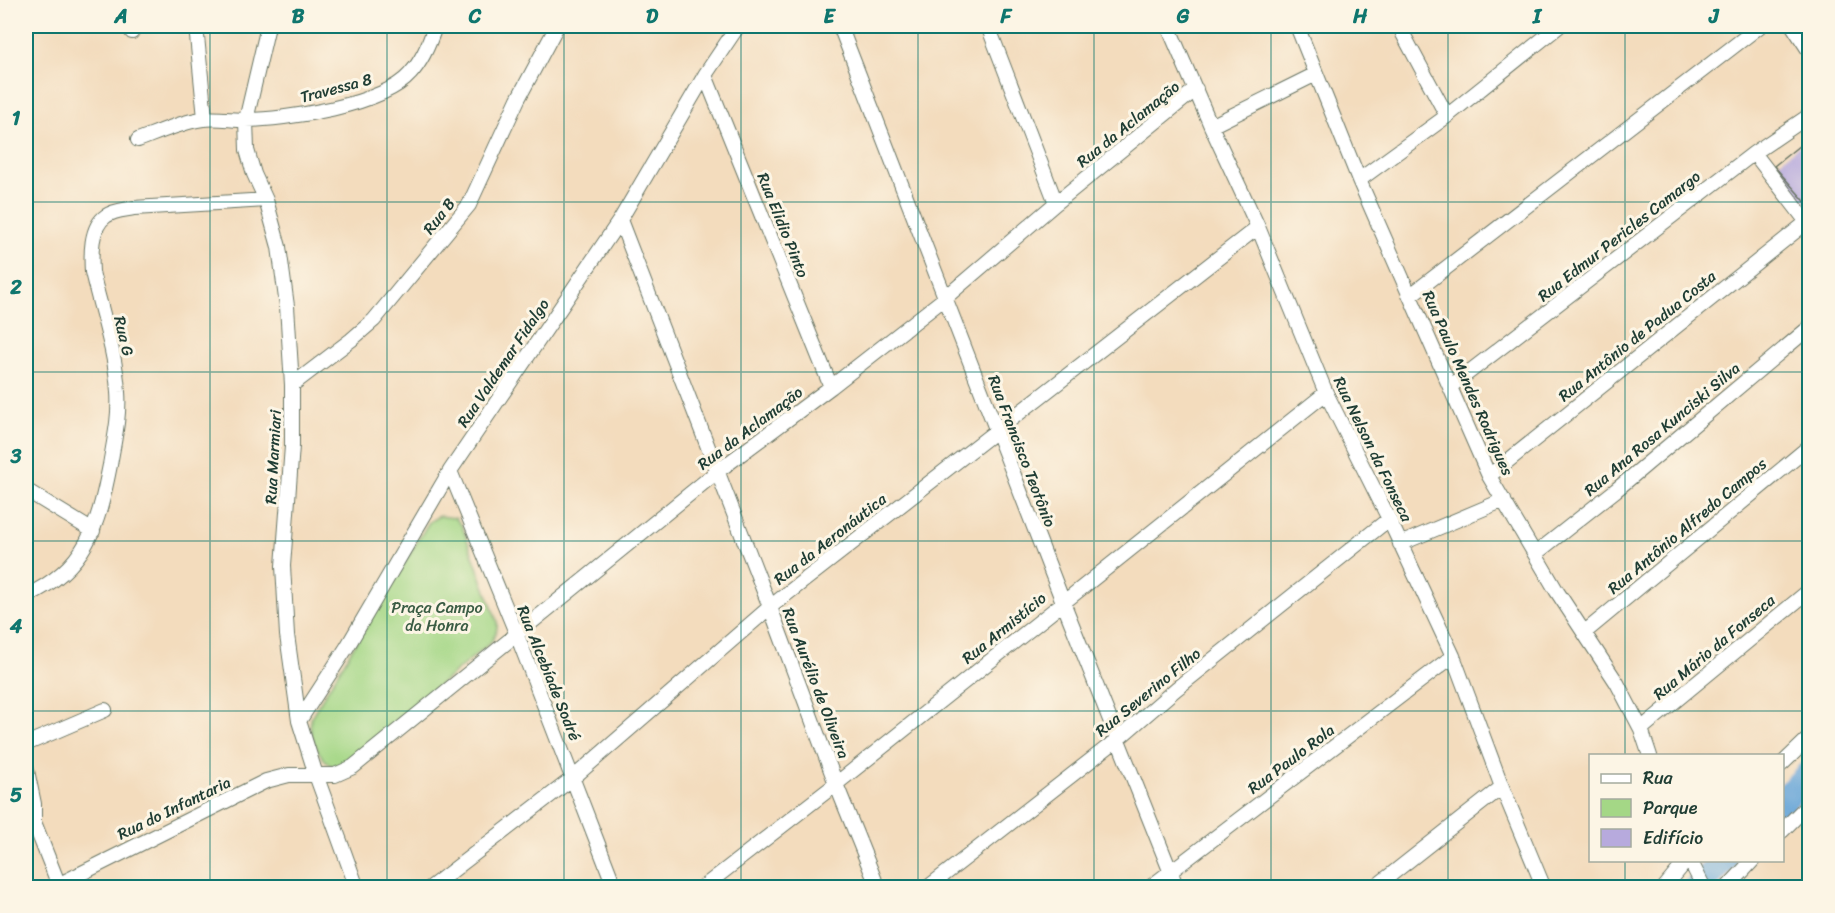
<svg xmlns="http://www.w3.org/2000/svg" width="1835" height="913" viewBox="0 0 1835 913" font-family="Sriracha,sans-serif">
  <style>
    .green { fill: #a4d786; stroke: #628a5d; stroke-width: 1.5 }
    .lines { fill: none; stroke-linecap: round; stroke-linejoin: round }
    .river { stroke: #65a4d8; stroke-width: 27 }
    .building { fill: #b7aadd }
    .minor-casing { stroke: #697564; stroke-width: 16 }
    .minor { stroke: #fff; stroke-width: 14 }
    .grid { fill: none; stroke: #0f766e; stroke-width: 1.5; stroke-opacity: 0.55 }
    .labels { text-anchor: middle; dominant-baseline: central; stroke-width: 6; stroke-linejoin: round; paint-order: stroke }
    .street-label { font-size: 16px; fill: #1f3d34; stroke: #fcf5e5 }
    .park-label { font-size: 16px; fill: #3a5c44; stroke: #fcf5e5 }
    .neatline { fill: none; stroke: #0f766e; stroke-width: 2 }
    .grid-label { font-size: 20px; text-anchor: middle; font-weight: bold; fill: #0f766e }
  </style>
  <rect width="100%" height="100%" fill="#fcf5e5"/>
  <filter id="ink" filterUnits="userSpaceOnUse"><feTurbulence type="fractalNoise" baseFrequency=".0167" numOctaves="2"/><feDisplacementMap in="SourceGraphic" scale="12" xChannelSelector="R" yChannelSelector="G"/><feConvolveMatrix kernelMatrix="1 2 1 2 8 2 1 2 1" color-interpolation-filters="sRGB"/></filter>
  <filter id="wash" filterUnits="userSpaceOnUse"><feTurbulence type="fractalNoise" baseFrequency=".008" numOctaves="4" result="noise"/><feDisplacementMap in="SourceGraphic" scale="24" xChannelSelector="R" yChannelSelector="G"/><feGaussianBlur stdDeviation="1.35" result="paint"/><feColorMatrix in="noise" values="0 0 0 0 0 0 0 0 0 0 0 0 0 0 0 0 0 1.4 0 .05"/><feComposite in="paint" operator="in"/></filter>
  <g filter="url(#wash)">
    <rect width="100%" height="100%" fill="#f3dcbd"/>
    <path class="green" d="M 439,516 L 455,518 L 462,526 L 497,621 C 498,630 496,636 490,643 L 342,766 L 333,767 C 318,757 308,735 311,717 L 429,522 Z"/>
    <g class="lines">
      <path class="river" d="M 1782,801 L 1810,773
        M 1697,888 L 1724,860"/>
    </g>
    <g id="blocks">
      <path class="building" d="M 1810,137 L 1810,207 L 1774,166 Z"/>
    </g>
  </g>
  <g filter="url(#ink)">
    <use href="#blocks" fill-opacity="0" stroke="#697564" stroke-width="1.5"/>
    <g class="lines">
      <g class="minor-casing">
        <path id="minor" d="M 128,26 L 132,32
          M 196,26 L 205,118
          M 268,26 L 246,120 L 247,150 L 254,174 L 266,200 L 279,247 L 287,306 L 292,385 L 292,446 L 283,566 L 287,635 L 299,721 L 316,775 L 357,888
          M 840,26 L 1063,602 L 1177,888
          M 988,26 L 1056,203
          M 1168,26 L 1211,126 L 1258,227 L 1326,393 L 1389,519 L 1453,656 L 1502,787 L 1544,888
          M 1297,26 L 1359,180 L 1489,476 L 1556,590 L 1617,683 L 1641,729 L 1650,756
          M 1793,26 L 1810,52
          M 705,75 L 831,387
          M 1447,116 L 1559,26
          M 1211,126 L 1316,74
          M 138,140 C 159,132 181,122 203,119 C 217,117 231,120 245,120 C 285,120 383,105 410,74 C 422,61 430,42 435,26
          M 1754,153 L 1810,226
          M 1359,180 L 1447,116 L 1403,34
          M 620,220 L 770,607 L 836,784 L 878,888
          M 1411,295 L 1760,26
          M 292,385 L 351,340 L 374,320 L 469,205 L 518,99 L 557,26
          M 1451,386 L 1754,153 L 1810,115
          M 450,471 L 517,635 L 615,888
          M 1489,476 L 1807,222
          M 26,490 L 93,531
          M 1400,544 L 1504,500
          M 1535,554 L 1616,490 L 1810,327
          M 26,596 C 87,568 98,526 110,465 C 114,441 120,416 118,392 C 116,354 101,310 92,272 C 91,255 90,227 106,216 C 114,210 125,210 134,208 L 266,200
          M 1585,632 L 1810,446
          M 299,721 L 347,647 L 450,471 L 620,220 L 705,75 L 738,26
          M 1641,729 L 1810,590
          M 26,744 L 105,710
          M 1782,764 L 1810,737
          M 26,766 L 34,804 L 34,822 L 60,888
          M 1782,831 L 1810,803
          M 1690,860 L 1704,888
          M 52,888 L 266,781 L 289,775 L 335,775 L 353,767 L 718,471 L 831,387 L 945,298 L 1056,203 L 1196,89
          M 430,888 L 573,778 L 770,607 L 1258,227
          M 702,888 L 836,784 L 1326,393
          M 927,888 L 1118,739 L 1176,689 L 1389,519
          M 1149,888 L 1453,656
          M 1374,888 L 1502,787
          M 1664,888 L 1687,860
          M 1727,888 L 1753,860"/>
      </g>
      <use href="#minor" class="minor"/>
    </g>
  </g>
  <path class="grid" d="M 210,26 L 210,888M 387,26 L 387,888M 564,26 L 564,888M 741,26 L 741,888M 918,26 L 918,888M 1094,26 L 1094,888M 1271,26 L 1271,888M 1448,26 L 1448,888M 1625,26 L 1625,756M 26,202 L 1810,202M 26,372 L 1810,372M 26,541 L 1810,541M 26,711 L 1810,711M 1625,860 L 1625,888"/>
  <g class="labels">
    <g class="street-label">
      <text transform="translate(336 88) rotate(-15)">Travessa 8</text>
      <text transform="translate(1128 124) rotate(-39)">Rua da Aclamação</text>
      <text transform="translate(439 216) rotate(-52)">Rua B</text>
      <text transform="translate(783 225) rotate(68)">Rua Elidio Pinto</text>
      <text transform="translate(1619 236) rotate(-38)">Rua Edmur Pericles Camargo</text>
      <text transform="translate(124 336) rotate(77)">Rua G</text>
      <text transform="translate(1637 336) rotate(-39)">Rua Antônio de Padua Costa</text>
      <text transform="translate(503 363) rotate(-56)">Rua Valdemar Fidalgo</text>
      <text transform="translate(1468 383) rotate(66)">Rua Paulo Mendes Rodrigues</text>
      <text transform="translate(750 428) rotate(-37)">Rua da Aclamação</text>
      <text transform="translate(1662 429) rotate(-40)">Rua Ana Rosa Kunciski Silva</text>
      <text transform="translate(1373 449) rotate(64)">Rua Nelson da Fonseca</text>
      <text transform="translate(1022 451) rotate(69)">Rua Francisco Teotônio</text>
      <text transform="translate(273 457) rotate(-87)">Rua Marmiari</text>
      <text transform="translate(1687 526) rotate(-40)">Rua Antônio Alfredo Campos</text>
      <text transform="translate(830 539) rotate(-38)">Rua da Aeronáutica</text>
      <text transform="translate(1004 628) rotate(-39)">Rua Armistício</text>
      <text transform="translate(1714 647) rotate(-40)">Rua Mário da Fonseca</text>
      <text transform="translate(549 673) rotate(68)">Rua Alcebíade Sodré</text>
      <text transform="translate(816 683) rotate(69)">Rua Aurélio de Oliveira</text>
      <text transform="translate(1148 692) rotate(-39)">Rua Severino Filho</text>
      <text transform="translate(1291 759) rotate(-37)">Rua Paulo Rola</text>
      <text transform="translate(174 808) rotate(-26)">Rua do Infantaria</text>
    </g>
    <g class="park-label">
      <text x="437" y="607">Praça Campo<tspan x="437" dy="18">da Honra</tspan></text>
    </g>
  </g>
  <rect width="1835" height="913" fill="none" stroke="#fcf5e5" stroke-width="66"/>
  <rect x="1589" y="754" width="195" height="108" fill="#fcf5e5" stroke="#a4ab9e" stroke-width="1.5"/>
  <rect x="1601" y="774" width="30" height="9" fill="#ffffff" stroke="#a4ab9e" stroke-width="1.5"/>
  <text x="1643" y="784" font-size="18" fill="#1f3d34">Rua</text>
  <rect x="1601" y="799" width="30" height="18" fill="#a4d786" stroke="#a4ab9e" stroke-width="1.5"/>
  <text x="1643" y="814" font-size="18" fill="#1f3d34">Parque</text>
  <rect x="1601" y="829" width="30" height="18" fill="#b7aadd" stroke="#a4ab9e" stroke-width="1.5"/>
  <text x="1643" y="844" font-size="18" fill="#1f3d34">Edifício</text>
  <rect x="33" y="33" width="1769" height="847" class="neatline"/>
  <g class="grid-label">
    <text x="121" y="23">A</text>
    <text x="298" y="23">B</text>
    <text x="475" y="23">C</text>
    <text x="652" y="23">D</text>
    <text x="829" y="23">E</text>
    <text x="1006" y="23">F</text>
    <text x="1183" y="23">G</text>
    <text x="1360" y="23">H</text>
    <text x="1537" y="23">I</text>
    <text x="1714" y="23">J</text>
    <text x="16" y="125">1</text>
    <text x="16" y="294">2</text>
    <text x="16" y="463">3</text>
    <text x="16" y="633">4</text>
    <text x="16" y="802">5</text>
  </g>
</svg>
